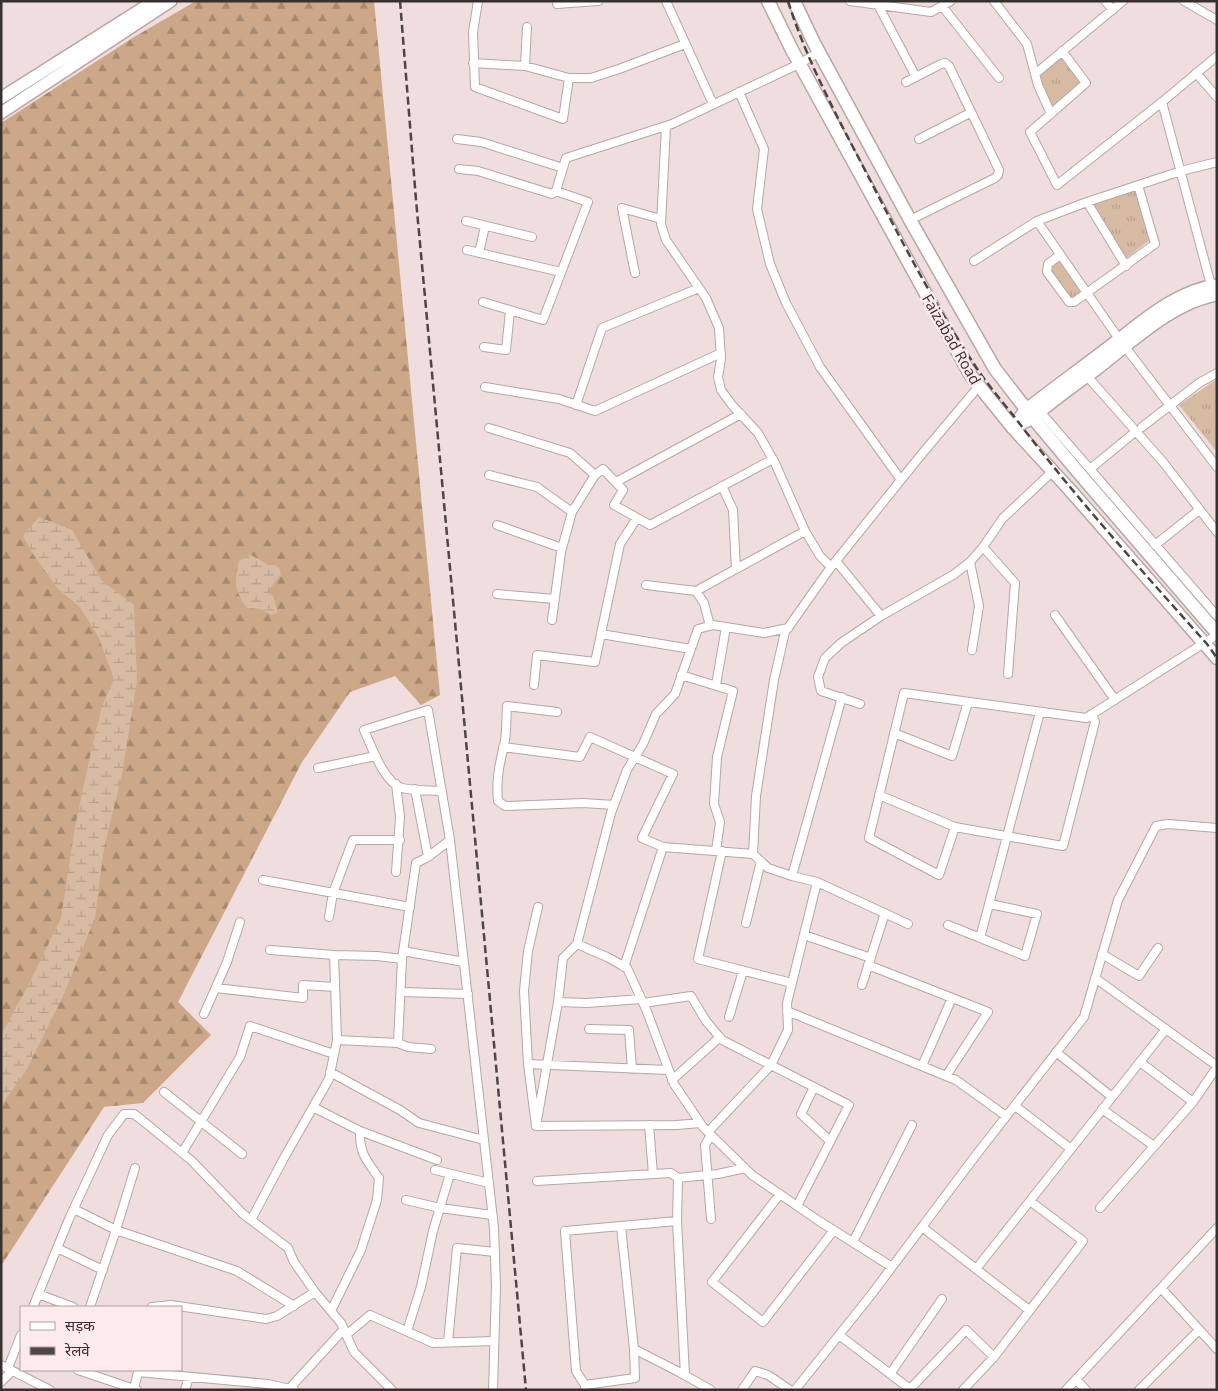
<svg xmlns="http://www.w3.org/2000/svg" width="1218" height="1391" viewBox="0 0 1218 1391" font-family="'Open Sans','Noto Sans Devanagari',sans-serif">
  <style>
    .grass { fill: url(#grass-tufts) }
    .forest { fill: url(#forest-firs) }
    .wetland { fill: url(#wetland-marsh) }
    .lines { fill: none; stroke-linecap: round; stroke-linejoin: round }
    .street-casing { stroke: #b6a6a5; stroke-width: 10 }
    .secondary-casing { stroke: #b6a6a5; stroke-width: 14 }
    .primary-casing { stroke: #b6a6a5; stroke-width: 15 }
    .street { stroke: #fff; stroke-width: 8 }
    .secondary { stroke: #fff; stroke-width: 11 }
    .primary { stroke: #fff; stroke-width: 12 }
    .rail { stroke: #4d4645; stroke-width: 2.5; stroke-dasharray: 8 4; stroke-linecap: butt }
    .labels { text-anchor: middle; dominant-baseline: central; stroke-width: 5; stroke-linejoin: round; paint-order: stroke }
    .street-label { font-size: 15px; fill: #36302f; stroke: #fcebea }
  </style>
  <defs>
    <pattern id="grass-tufts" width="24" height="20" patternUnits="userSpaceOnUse" patternTransform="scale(1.25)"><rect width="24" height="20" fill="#d7baa2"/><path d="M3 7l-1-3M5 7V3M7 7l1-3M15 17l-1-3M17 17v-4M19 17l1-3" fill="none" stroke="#b9a08c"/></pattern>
    <pattern id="forest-firs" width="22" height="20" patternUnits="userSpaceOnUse" patternTransform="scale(1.25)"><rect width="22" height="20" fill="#cda888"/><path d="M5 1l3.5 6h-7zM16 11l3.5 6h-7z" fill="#a78970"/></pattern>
    <pattern id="wetland-marsh" width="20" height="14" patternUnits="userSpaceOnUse" patternTransform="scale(1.25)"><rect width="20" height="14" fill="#d7baa2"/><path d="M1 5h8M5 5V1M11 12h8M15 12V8" fill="none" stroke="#b9a08c"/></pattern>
  </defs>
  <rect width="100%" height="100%" fill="#efdedd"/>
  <path class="grass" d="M 1062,54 L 1084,82 L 1051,109 L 1038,75 Z
    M 1137,189 L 1151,239 L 1125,259 L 1091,204 Z
    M 1060,259 L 1082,291 L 1072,299 L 1049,266 Z
    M 1217,379 L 1217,452 L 1179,405 Z"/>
  <path class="forest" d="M 196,1 L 374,1 L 440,695 L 421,705 L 395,676 L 350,692 L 302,762 L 178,1002 L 211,1035 L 143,1103 L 104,1107 L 1,1266 L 1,123 L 134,37 Z"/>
  <path class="wetland" d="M 39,517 L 72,530 L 102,581 L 134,605 L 137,681 L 122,774 L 104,848 L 95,918 L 63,996 L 27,1069 L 1,1106 L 1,1035 L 31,980 L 61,918 L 75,827 L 90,756 L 102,706 L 114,679 L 98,636 L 80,607 L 58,589 L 33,554 L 23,536 Z
    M 251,555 L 269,565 L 278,565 L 281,574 L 268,591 L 273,596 L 278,613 L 272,615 L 260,609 L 247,608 C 234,591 234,581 239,561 Z"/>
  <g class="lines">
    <g class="street-casing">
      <path id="street" d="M 478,1 L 473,32 L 475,87 L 563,119 L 569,78
        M 666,1 L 713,104
        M 850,1 L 931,12 L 951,1
        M 994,1 L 1027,44 L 1038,85 L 1051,114
        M 1105,1 L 1113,10
        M 1184,1 L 1217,20
        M 557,4 L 598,1
        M 878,5 L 916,77
        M 942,6 L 999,78
        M 1062,51 L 1086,83 L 1030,132 L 1057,185 L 1162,102 L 1217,56
        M 473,63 L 525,66 L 569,78 L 591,78 L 619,69 L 685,44
        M 525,66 L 527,27
        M 1196,73 L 1217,97
        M 1035,74 L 1123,1
        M 906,82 L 941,64 L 945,63 L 949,66 L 999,170 L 998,175 L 995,178 L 910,220
        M 739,92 L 764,149 L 757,209 L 770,264 L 786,303 L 820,367 L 901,480
        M 1162,102 L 1212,289
        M 666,126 L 661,224 L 666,240 L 706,298 L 719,328 L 721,359 L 718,377 L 721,390 L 732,405 L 758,433 L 775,463 L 805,531 L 820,556 L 831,567
        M 457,139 L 481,142 L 563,168
        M 919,139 L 970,113
        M 459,169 L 478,171 L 552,194 L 556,191
        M 1087,202 L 1126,266
        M 466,221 L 532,237
        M 1037,221 L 1119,339 L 1217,467
        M 467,250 L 561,272
        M 479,253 L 485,226
        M 1060,255 L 1048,264 L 1047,272 L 1069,302 L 1074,302 L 1155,244 L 1138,185
        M 974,261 L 1037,221 L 1087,202 L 1181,171 L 1217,162
        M 635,273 L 622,208 L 661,219
        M 483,302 L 543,320 L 588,202 L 556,191 L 566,158 L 672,124 L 799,64 L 819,52
        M 484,347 L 506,350 L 510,311
        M 1087,376 L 1163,462 L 1217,532
        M 485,387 L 559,399 L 595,411 L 721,353
        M 576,405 L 602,328 L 699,288
        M 1038,409 L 1217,616
        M 1142,427 L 1199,383 L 1217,373
        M 489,428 L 570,453 L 595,475
        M 1090,469 L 1135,432
        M 489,475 L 537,487 L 572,512
        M 616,482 L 741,414
        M 722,486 L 733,510 L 736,569
        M 497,525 L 562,548
        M 1155,545 L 1199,510
        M 983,547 L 1015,583 L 1008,674
        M 836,561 L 881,616
        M 970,562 L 979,606 L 972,650
        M 646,585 L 696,591 L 704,603 L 710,626
        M 696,591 L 805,531
        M 497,594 L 555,599
        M 1055,615 L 1115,700
        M 552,620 L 561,552 L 572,512 L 595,475 L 603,469 L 623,490 L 614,505 L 650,525 L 773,459
        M 601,634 L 691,649
        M 681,675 L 733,691 L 717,757 L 714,804 L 720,822 L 716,851
        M 534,685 L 537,655 L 595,662 L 620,544 L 637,518
        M 716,685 L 726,627
        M 842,697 L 792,876 L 817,882 L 908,924
        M 860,704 L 821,691 L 818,677 L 825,658 L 841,643 L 881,616 L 953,575 L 970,562 L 983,547 L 1003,518 L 1053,471
        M 557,712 L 507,706 C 506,719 507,733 504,746 C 499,765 496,781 498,801 L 505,806 L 583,803 L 614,805
        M 894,733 L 952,756 L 968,702
        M 503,747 L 580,757 L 590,737 L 673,774 L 642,838 L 663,847 L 753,854 L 756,796 L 774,680 L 785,632 L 831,567 L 921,455 L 979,386
        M 318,768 L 376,756
        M 396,784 L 400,817 L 396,872
        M 415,789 L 428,857
        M 442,791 C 429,790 414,791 402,788 C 384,783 371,745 364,730 L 428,710 L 450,840 L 494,1228 L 496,1286 L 493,1390
        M 879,795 L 955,827 L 1063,846 L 1095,722 L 1092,714
        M 955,827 L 939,875 L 869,838 L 904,693 L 1086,718 L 1217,635
        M 722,851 L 698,959 L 792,983
        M 753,854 L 768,868 L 792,876
        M 263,880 L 410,907
        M 538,907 L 528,951 L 524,991 L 528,1064 L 668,1070
        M 329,917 L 333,893 L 353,840 L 400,840
        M 746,923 L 761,861
        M 948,925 L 1025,956 L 1037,914 L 990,904
        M 804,935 L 871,958
        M 980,938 L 1040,712
        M 577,944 L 607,957 L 627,968 L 646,1009 L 674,1084 L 703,1127 L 752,1175 L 819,1221 L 892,1267
        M 270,950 L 334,955 L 377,956 L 402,959
        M 403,951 L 464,962
        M 1102,954 L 1139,976 L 1158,948
        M 868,965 L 988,1012 L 946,1076
        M 624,967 L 663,847
        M 1095,978 L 1217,1066
        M 862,985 L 885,913
        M 216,988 L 303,998 L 303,985 L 335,987
        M 401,992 L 468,994
        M 558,1002 L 587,1003 L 641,999
        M 643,1003 L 691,996 L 706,1021 L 722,1040 L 849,1105 L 797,1206
        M 787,1011 L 956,1080 L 1006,1116
        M 204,1014 L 227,962 L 240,922
        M 729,1017 L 743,971
        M 589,1029 L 629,1030 L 632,1069
        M 337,1040 L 398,1043 L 408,1047 L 431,1049
        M 398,1043 L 402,959 L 416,863 L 428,857 L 450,840
        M 1056,1052 L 1112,1097
        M 1140,1062 L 1193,1102
        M 528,1064 L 536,1126 L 677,1125 L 700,1123
        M 922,1066 L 952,998
        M 330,1072 L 400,1110 L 419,1123 L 484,1140
        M 672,1080 L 720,1037
        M 814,1087 L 801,1114 L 830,1141
        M 164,1092 L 242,1154
        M 1015,1106 L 1071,1149
        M 313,1107 L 360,1131 C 359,1153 367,1161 379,1178 L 377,1200 L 361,1250 L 331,1311
        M 1102,1109 L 1154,1146
        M 649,1125 L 653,1174
        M 536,1126 L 558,1002 L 563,958 L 577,944 L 611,813 L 627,770 L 643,744 L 656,714 L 675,694 L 698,629 L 713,625 L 764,633 L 788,628
        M 360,1131 L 437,1160
        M 708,1132 L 771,1065 L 788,1030 L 787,1003 L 817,882
        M 182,1153 L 240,1057 L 250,1026 L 334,1054
        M 435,1170 L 489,1183
        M 678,1178 L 677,1221 L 685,1375
        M 537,1181 L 671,1173 L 678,1178 L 718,1174 L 745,1168
        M 780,1194 L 712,1282 L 763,1322 L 834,1230
        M 406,1200 L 440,1208 L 492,1215
        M 1100,1208 L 1193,1102 L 1217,1067
        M 74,1209 L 116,1230 L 237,1271 L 294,1306
        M 711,1219 L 705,1145 L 711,1135
        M 251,1220 L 284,1158 L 329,1079 L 337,1040 L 334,955
        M 922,1227 L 1029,1310
        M 853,1242 L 912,1125
        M 57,1248 L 103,1270
        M 976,1269 L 1166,1029
        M 1161,1288 L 1217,1349
        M 38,1294 L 73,1307
        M 33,1307 L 69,1219 L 108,1135 L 124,1114 L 134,1114 L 143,1121 L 192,1161 L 243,1214 L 288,1248 L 294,1262 L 315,1292 L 341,1323 L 354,1352 L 392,1390
        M 90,1307 L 116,1230 L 135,1168
        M 152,1307 L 171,1305 L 266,1319 L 277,1316 L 315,1292
        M 407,1331 L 421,1287 L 433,1231 L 450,1174
        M 346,1335 L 370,1315 L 433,1343 L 494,1341
        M 839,1335 L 910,1389 L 966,1330 L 994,1357
        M 448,1342 L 457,1248 L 495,1252
        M 634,1349 L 679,1372 L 711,1390
        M 1,1365 L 50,1390
        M 8,1368 L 21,1335
        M 78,1370 L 137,1390
        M 890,1374 L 942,1299
        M 1076,1379 L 1086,1390
        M 1,1382 L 12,1371
        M 585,1385 L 635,1378 L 634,1349 L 621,1227
        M 290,1388 L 344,1329
        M 134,1389 L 138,1372 L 268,1384 L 294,1390
        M 185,1390 L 189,1377
        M 585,1390 L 585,1385 L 576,1371 L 565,1231 L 677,1221
        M 742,1390 L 755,1371 L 768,1375 L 790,1390
        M 795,1390 L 871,1295 L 976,1155 L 1084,1017 L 1118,900 L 1156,826 L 1168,824 L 1217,828
        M 963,1390 L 994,1357 L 1083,1241 L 1030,1201
        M 1066,1390 L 1217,1228
        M 1139,1390 L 1199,1330"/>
    </g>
    <g class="secondary-casing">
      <path id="secondary" d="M 1,98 L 154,1
        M 1,113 L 171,1
        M 1013,428 L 1026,408 L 1033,404 C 1059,384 1085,365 1111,345 C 1143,321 1175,291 1217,285
        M 1013,428 L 1033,418 C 1053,400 1075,385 1097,369 C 1131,343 1173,302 1217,295"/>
    </g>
    <g class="primary-casing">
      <path id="primary" d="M 768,1 L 792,50 L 971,376 L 1013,428 L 1070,490 L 1217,658
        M 794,1 L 814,43 L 910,220 L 995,369 L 1033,418 L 1078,472 L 1217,633"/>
    </g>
    <use href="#street" class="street"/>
    <use href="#secondary" class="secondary"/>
    <use href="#primary" class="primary"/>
    <path class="rail" d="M 400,1 L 416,200 L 526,1390
      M 788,1 C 807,62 838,118 867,174 C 900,238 934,304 974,364 C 986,383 1002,401 1016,419 C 1076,498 1142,571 1207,644 L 1217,658"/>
  </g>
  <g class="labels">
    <g class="street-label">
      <text transform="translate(952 339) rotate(60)">Faizabad Road</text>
    </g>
  </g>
  <rect width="1218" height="1391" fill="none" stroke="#36302f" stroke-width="5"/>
  <rect x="20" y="1306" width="162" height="65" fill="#fcebea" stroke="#ada09f"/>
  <rect x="30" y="1322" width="25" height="8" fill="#ffffff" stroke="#ada09f"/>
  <text x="65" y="1331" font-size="15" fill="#36302f">सड़क</text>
  <rect x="30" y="1347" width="25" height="8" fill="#4d4645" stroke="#ada09f"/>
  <text x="65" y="1356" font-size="15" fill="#36302f">रेलवे</text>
</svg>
